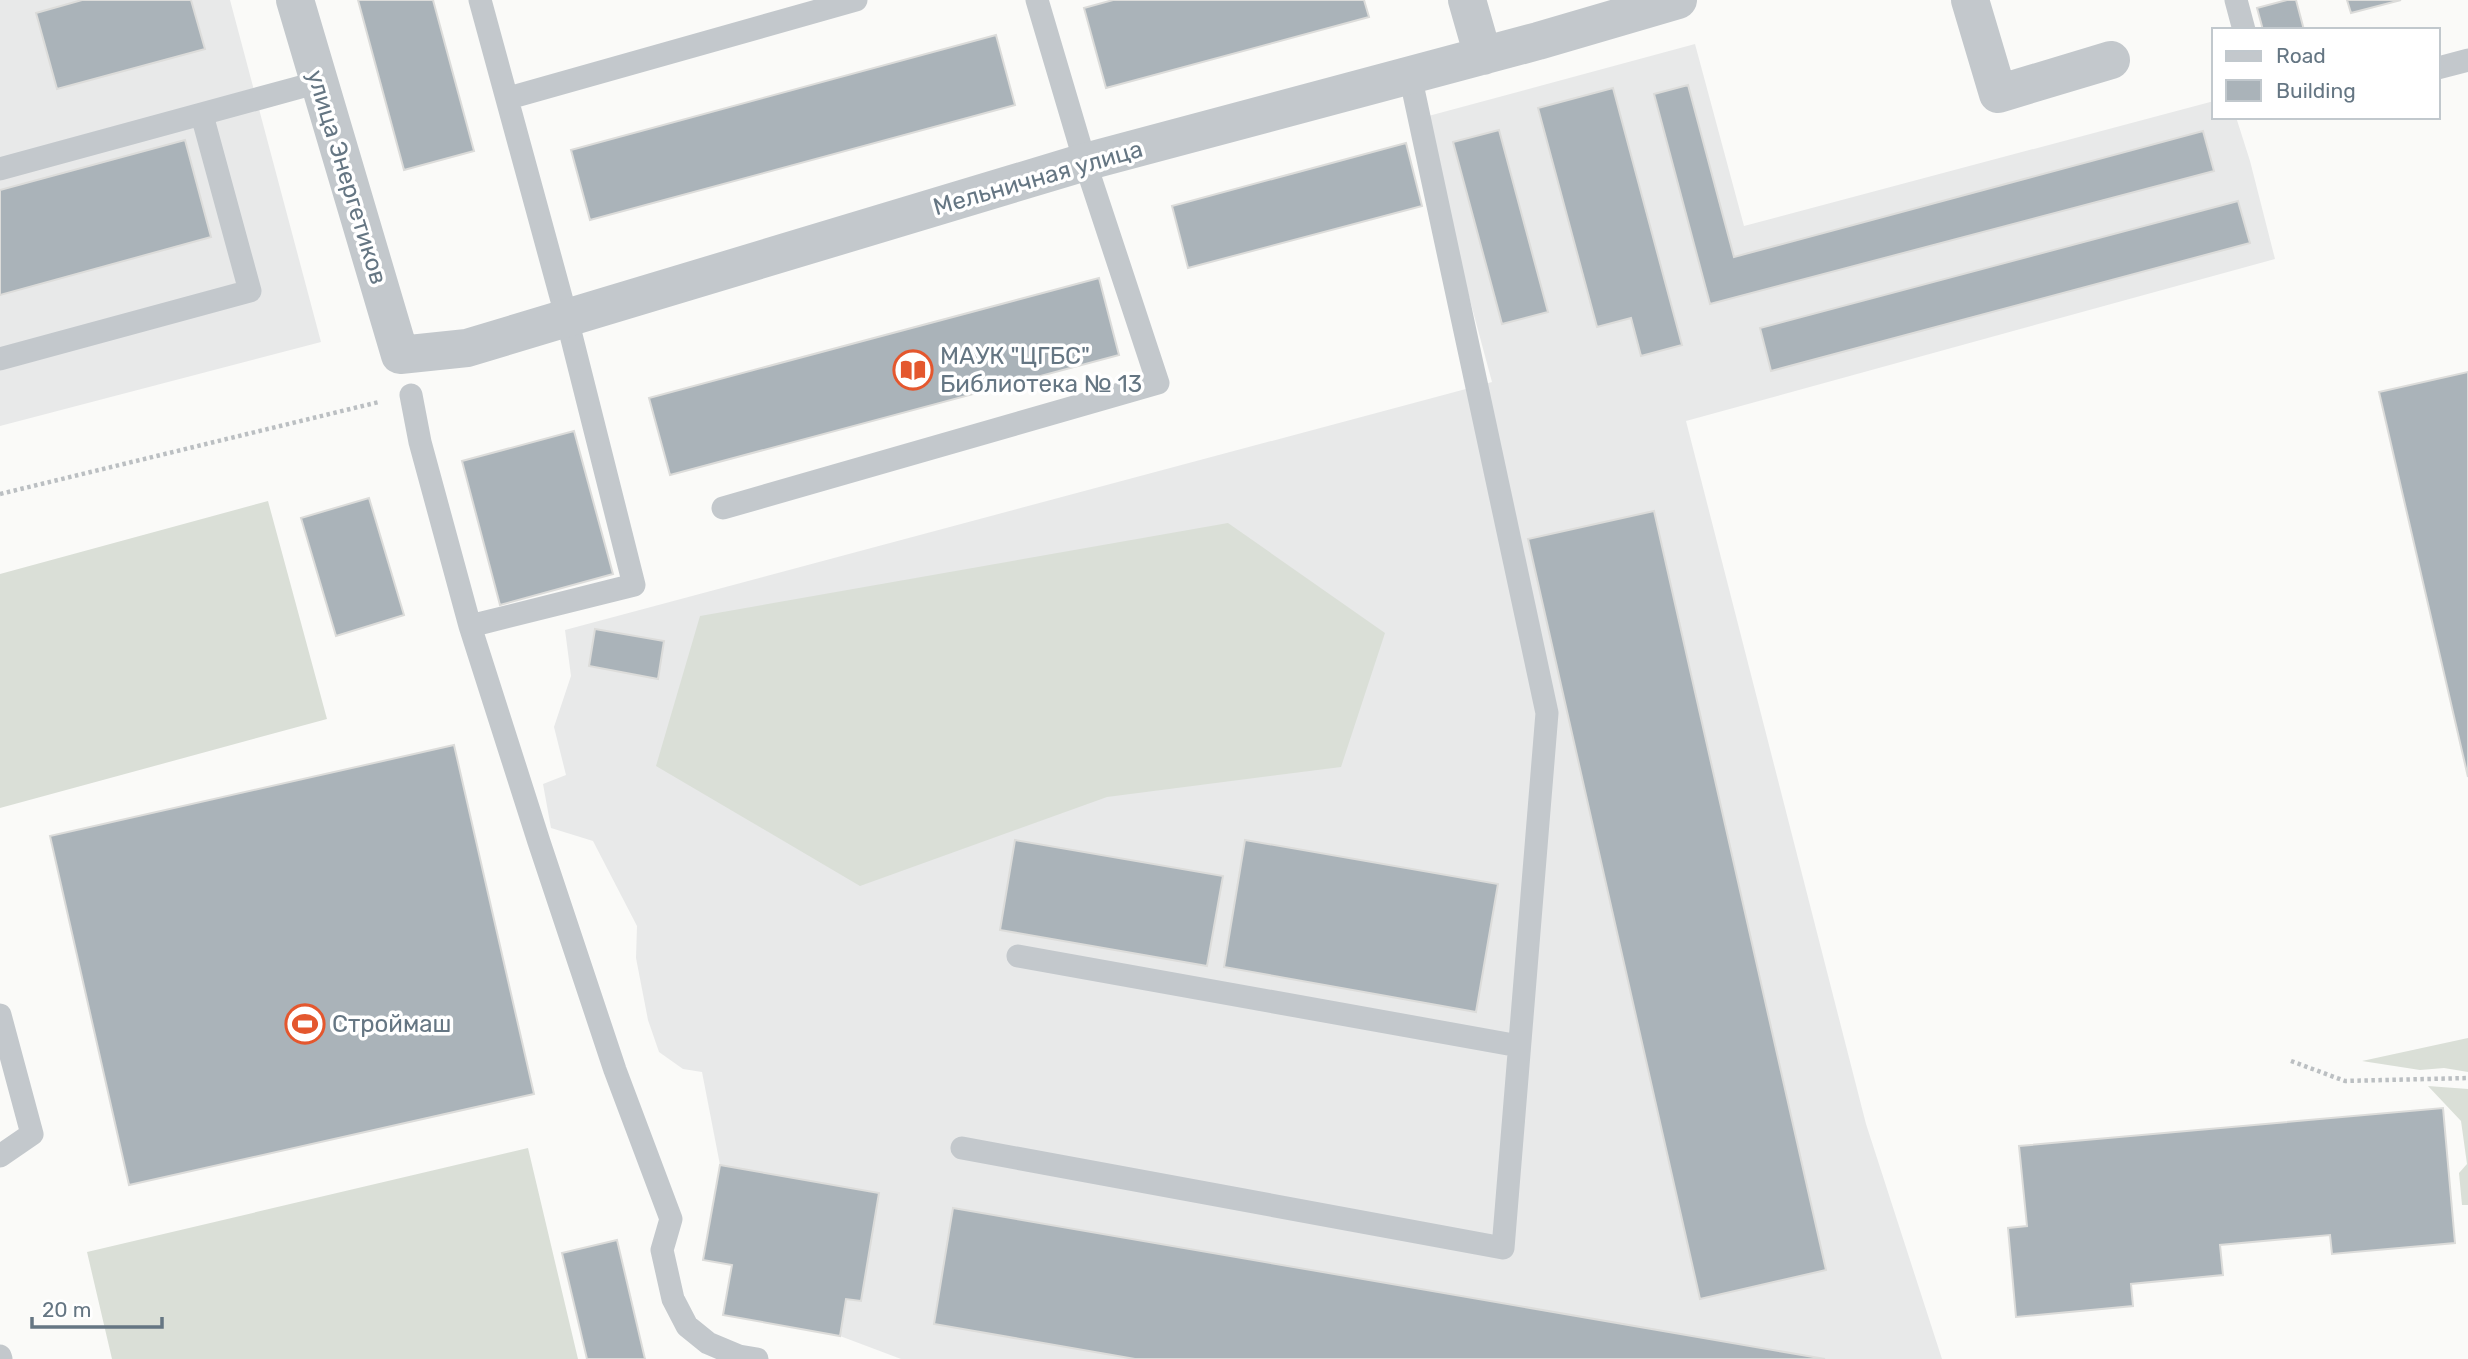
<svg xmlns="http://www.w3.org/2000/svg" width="2468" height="1359" viewBox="0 0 2468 1359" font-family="Rubik,sans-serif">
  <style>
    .built { fill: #e8e9e9 }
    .grass { fill: #dadfd7 }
    .building { fill: #aab3b9; stroke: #dcdcda; stroke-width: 2 }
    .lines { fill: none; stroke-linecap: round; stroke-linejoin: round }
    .path { stroke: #bbbfc2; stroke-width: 4.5; stroke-dasharray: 3.5 3.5; stroke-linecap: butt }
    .service { stroke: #c3c8cc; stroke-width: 23 }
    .minor { stroke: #c3c8cc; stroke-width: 38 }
    .labels { text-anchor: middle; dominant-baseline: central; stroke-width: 7; stroke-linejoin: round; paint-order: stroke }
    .street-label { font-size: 24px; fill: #657683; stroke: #fff }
    .poi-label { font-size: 24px; fill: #657683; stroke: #fff; text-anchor: start }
  </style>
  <rect width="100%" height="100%" fill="#fafaf8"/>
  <path class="built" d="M 0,0 L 230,0 L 321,342 L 0,426 Z
    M 1695,44 L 1744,226 L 2214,101 L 2214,117 L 2236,117 L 2250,161 L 2275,259 L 1686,421 L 1866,1124 L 1942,1359 L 901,1359 L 840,1336 L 723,1315 L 732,1265 L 703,1260 L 720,1165 L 702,1072 L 683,1069 L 659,1052 L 648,1020 L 636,958 L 637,926 L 593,841 L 551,828 L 543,784 L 566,775 L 554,727 L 571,676 L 565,630 L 1492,382 L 1421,118 Z"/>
  <path class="grass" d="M 268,501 L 327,719 L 0,808 L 0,574 Z
    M 1228,523 L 1385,633 L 1341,767 L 1107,797 L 860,886 L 656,766 L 700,616 Z
    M 2468,1038 L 2468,1072 L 2444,1068 L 2420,1070 L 2362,1061 Z
    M 2428,1086 L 2468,1089 L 2468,1205 L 2462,1205 L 2459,1173 L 2467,1164 L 2461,1121 Z
    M 528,1148 L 578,1359 L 112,1359 L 87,1252 Z"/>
  <path class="building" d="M 82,0 L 191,0 L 205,49 L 57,89 L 36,13 Z
    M 358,0 L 433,0 L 474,151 L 404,170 Z
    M 1113,0 L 1364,0 L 1369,17 L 1106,88 L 1084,8 Z
    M 2287,0 L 2296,0 L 2304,30 L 2263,30 L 2257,8 Z
    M 2347,0 L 2401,0 L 2351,13 Z
    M 996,35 L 1015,105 L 590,220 L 571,150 Z
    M 1688,85 L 1734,257 L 2203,131 L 2214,171 L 1710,304 L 1654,94 Z
    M 1613,88 L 1682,345 L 1641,356 L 1631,318 L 1597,327 L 1538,108 Z
    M 1499,130 L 1548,312 L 1502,324 L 1453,142 Z
    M 185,140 L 211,237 L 0,295 L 0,190 Z
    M 1406,143 L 1422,206 L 1188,268 L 1172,206 Z
    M 2238,201 L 2250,243 L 1771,371 L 1760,328 Z
    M 1099,278 L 1119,355 L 670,475 L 649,398 Z
    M 2468,372 L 2468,777 L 2379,392 Z
    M 574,431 L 613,574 L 500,605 L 462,461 Z
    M 369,498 L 404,615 L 336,636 L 301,518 Z
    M 1654,511 L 1826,1270 L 1700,1299 L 1528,539 Z
    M 595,629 L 664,641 L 658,679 L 589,666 Z
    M 454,745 L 534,1094 L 129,1185 L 50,836 Z
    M 1015,840 L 1223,876 L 1207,966 L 1000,930 Z
    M 1245,840 L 1498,884 L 1476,1012 L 1224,967 Z
    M 2443,1108 L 2455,1243 L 2332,1254 L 2330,1235 L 2220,1245 L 2223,1275 L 2131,1284 L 2133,1306 L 2016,1317 L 2008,1228 L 2027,1226 L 2019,1146 Z
    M 720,1165 L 879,1193 L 861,1301 L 846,1299 L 840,1336 L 723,1315 L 732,1265 L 703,1260 Z
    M 953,1208 L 1825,1359 L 1135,1359 L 934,1324 Z
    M 617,1240 L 645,1359 L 587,1359 L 562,1253 Z"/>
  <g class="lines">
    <path class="path" d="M 0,494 L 379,402
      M 2291,1061 L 2345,1081 L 2468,1078"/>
    <path class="service" d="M 2236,0 L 2244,30
      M 2438,68 L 2468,60
      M 509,98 L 856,0
      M 0,169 L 319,82
      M 0,359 L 250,291 L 202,115
      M 411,395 L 420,442 L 470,626 L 539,842 L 615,1070 L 671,1219 L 662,1250 L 673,1299 L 687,1326 L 708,1343 L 739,1356 L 757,1359
      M 723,508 L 1158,383 L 1085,162 L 1037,0
      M 470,626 L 634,585 L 567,319 L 480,0
      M 1018,956 L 1519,1046
      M 0,1015 L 32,1134 L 0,1156
      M 962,1148 L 1503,1248 L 1547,713 L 1410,75
      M 0,1356 L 1,1359"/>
    <path class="minor" d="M 295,0 L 400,355 L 467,348 L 1085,162 L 1538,41 L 1678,0
      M 1467,0 L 1483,56
      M 1970,0 L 1998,94 L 2111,60"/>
  </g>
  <defs>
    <g id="library-ring" transform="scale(2.0125)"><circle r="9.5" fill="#fff" stroke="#e4572e" stroke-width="1.5"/><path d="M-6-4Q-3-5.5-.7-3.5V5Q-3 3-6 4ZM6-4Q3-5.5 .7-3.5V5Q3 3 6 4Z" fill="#e4572e"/></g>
    <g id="stadium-ring" transform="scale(2.0125)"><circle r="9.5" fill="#fff" stroke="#e4572e" stroke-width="1.5"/><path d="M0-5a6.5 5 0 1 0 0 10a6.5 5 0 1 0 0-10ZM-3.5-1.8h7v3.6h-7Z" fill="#e4572e"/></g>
  </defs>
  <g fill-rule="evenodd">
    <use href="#library-ring" x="913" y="370"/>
    <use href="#stadium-ring" x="305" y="1024"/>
  </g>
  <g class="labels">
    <g class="street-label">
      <text transform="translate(347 177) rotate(73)">улица Энергетиков</text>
      <text transform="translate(1038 178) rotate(-16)">Мельничная улица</text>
    </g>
    <g class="poi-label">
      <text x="940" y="356">МАУК "ЦГБС"<tspan x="940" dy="28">Библиотека № 13</tspan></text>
      <text x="332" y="1024">Строймаш</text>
    </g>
  </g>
  <rect x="2212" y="28" width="228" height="91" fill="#ffffff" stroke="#c1c8cd" stroke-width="2"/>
  <rect x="2226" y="51" width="35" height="10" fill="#c3c8cc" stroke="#c1c8cd" stroke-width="2"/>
  <text x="2276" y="63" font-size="21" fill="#657683">Road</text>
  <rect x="2226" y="80" width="35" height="21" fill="#aab3b9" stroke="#c1c8cd" stroke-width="2"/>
  <text x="2276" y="98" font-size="21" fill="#657683">Building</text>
  <path d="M32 1317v10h130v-10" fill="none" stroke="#657683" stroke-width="3.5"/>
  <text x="42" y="1317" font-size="21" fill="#657683" stroke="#ffffff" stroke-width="5" paint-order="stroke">20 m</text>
</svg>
